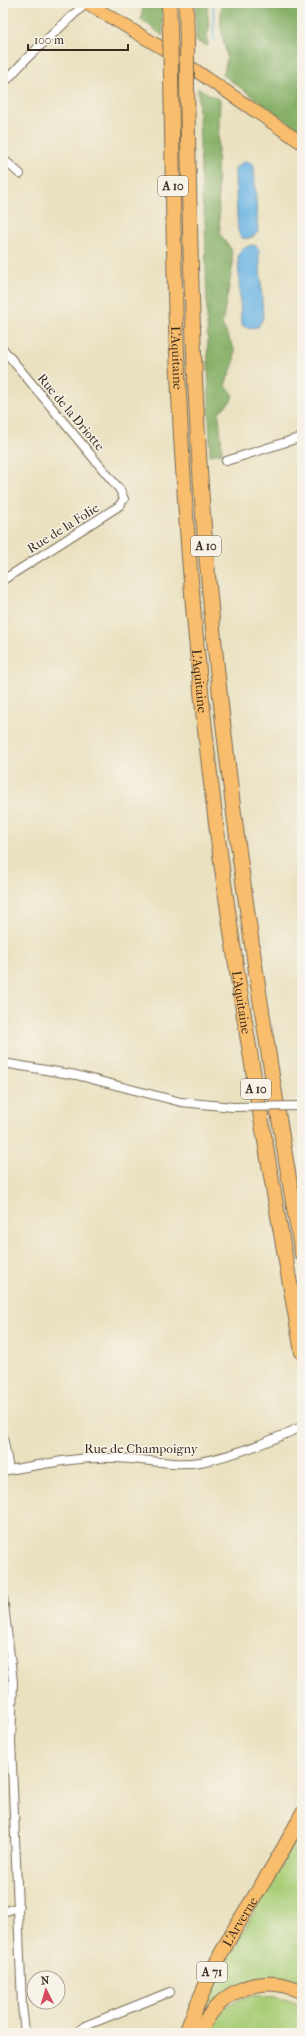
<svg xmlns="http://www.w3.org/2000/svg" width="305" height="2036" viewBox="0 0 305 2036" font-family="'IM FELL French Canon',serif">
  <style>
    .green { fill: #a9cd77; stroke: #727c4a }
    .forest { fill: #86b068; stroke: #606d43 }
    .water { fill: #6cb5e4; stroke: #547081 }
    .lines { fill: none; stroke-linecap: round; stroke-linejoin: round }
    .stream { stroke: #6cb5e4; stroke-width: 2 }
    .minor-casing { stroke: #786a56; stroke-width: 10 }
    .primary-casing { stroke: #786a56; stroke-width: 14 }
    .motorway-casing { stroke: #786a56; stroke-width: 16 }
    .minor { stroke: #fff; stroke-width: 8 }
    .primary { stroke: #f9be6d; stroke-width: 12 }
    .motorway { stroke: #f9be6d; stroke-width: 14 }
    .minor-bridge-casing { stroke: #786a56; stroke-width: 10; stroke-linecap: butt }
    .motorway-bridge-casing { stroke: #786a56; stroke-width: 16; stroke-linecap: butt }
    .minor-bridge { stroke: #fff; stroke-width: 8 }
    .motorway-bridge { stroke: #f9be6d; stroke-width: 14 }
    .labels { text-anchor: middle; dominant-baseline: central; stroke-width: 3; stroke-linejoin: round; paint-order: stroke }
    .shield { fill: #f7f3e8; stroke: #73665b; stroke-width: 1 }
    .shield-label { font-size: 12px; font-weight: bold; fill: #3b2a1e }
    .street-label { font-size: 13px; fill: #3b2a1e; stroke: #f7f3e8 }
  </style>
  <rect width="100%" height="100%" fill="#f7f3e8"/>
  <filter id="ink" filterUnits="userSpaceOnUse"><feTurbulence type="fractalNoise" baseFrequency=".025" numOctaves="2"/><feDisplacementMap in="SourceGraphic" scale="8" xChannelSelector="R" yChannelSelector="G"/><feConvolveMatrix kernelMatrix="1 2 1 2 8 2 1 2 1" color-interpolation-filters="sRGB"/></filter>
  <filter id="wash" filterUnits="userSpaceOnUse"><feTurbulence type="fractalNoise" baseFrequency=".012" numOctaves="4" result="noise"/><feDisplacementMap in="SourceGraphic" scale="16" xChannelSelector="R" yChannelSelector="G"/><feGaussianBlur stdDeviation="0.9" result="paint"/><feColorMatrix in="noise" values="0 0 0 0 0 0 0 0 0 0 0 0 0 0 0 0 0 1.4 0 .05"/><feComposite in="paint" operator="in"/></filter>
  <g filter="url(#wash)">
    <rect width="100%" height="100%" fill="#e9e1bf"/>
    <path class="green" d="M 302,1825 L 302,1988 L 249,1982 L 199,2026 L 211,1986 L 283,1863 Z
      M 249,1996 C 269,1995 284,1997 302,2006 L 302,2033 L 206,2033 C 219,2008 222,2006 249,1996 Z"/>
    <path class="forest" d="M 149,3 L 162,3 L 163,36 L 141,19 L 143,7 Z
      M 196,3 L 207,3 L 209,30 L 207,35 L 208,46 L 196,41 Z
      M 222,3 L 302,3 L 302,123 L 298,129 L 223,75 C 231,51 223,49 221,28 C 220,20 221,11 222,3 Z
      M 198,88 L 220,100 L 217,173 L 220,234 L 231,249 L 233,264 L 222,324 L 235,351 L 234,363 L 225,385 L 233,394 L 231,401 L 219,412 L 222,453 L 210,455 L 205,221 L 202,200 Z"/>
    <path class="water" d="M 245,161 L 251,163 L 254,167 L 258,232 C 253,237 250,239 242,238 L 238,231 L 235,177 L 235,168 Z
      M 251,245 L 256,246 L 259,250 L 263,318 L 258,327 L 248,328 L 243,326 L 241,321 L 238,257 L 242,249 Z"/>
    <g class="lines">
      <path class="stream" d="M 213,3 L 214,41"/>
    </g>
  </g>
  <g filter="url(#ink)">
    <g class="lines">
      <g class="minor-casing">
        <path id="minor" d="M 3,84 L 27,58 L 86,3
          M 3,159 L 20,174
          M 3,349 L 120,490 L 124,499 L 119,506 L 3,580
          M 226,461 L 302,437
          M 3,1063 L 76,1075 L 181,1102 L 233,1107
          M 3,1436 L 9,1470
          M 3,1471 C 40,1465 78,1456 115,1458 C 144,1459 172,1466 200,1462 C 234,1456 268,1442 299,1428
          M 3,1597 L 13,1682 L 11,1742 L 22,2005 L 25,2033
          M 3,1912 L 19,1907
          M 76,2033 L 85,2026 L 170,1992"/>
      </g>
      <g class="primary-casing">
        <path id="primary" d="M 87,3 L 167,51 L 302,143"/>
      </g>
      <g class="motorway-casing">
        <g id="motorway">
          <path d="M 169,3 L 170,32"/>
          <path d="M 186,3 L 187,44"/>
          <path id="s1" d="M 171,75 C 173,167 173,260 177,353 C 182,475 191,598 204,720 C 226,932 265,1142 302,1352"/>
          <path d="M 187,86 C 190,245 193,405 207,564 C 227,795 262,1025 302,1254"/>
          <path id="s2" d="M 186,2033 C 199,1998 215,1963 234,1930 C 257,1892 282,1855 302,1814"/>
          <path d="M 200,2033 C 216,1992 261,1971 302,1992"/>
        </g>
      </g>
      <use href="#minor" class="minor"/>
      <use href="#primary" class="primary"/>
      <use href="#motorway" class="motorway"/>
      <g class="minor-bridge-casing">
        <path id="minor-bridge" d="M 233,1107 L 300,1106"/>
      </g>
      <g class="motorway-bridge-casing">
        <path id="motorway-bridge" d="M 170,32 L 171,75
          M 187,44 L 187,86"/>
      </g>
      <use href="#minor-bridge" class="minor-bridge"/>
      <use href="#motorway-bridge" class="motorway-bridge"/>
    </g>
  </g>
  <g class="labels">
    <g class="shield">
      <rect x="158" y="176" width="30" height="20" rx="3"/>
      <rect x="191" y="536" width="30" height="20" rx="3"/>
      <rect x="241" y="1079" width="30" height="20" rx="3"/>
      <rect x="197" y="1962" width="30" height="20" rx="3"/>
    </g>
    <g class="shield-label">
      <text x="173" y="186">A 10</text>
      <text x="206" y="546">A 10</text>
      <text x="256" y="1089">A 10</text>
      <text x="212" y="1972">A 71</text>
    </g>
    <g class="street-label">
      <text stroke="none"><textPath href="#s1" startOffset="283">L'Aquitaine</textPath></text>
      <text transform="translate(71 412) rotate(50)">Rue de la Driotte</text>
      <text transform="translate(63 528) rotate(-32)">Rue de la Folie</text>
      <text stroke="none"><textPath href="#s1" startOffset="607">L'Aquitaine</textPath></text>
      <text stroke="none"><textPath href="#s1" startOffset="931">L'Aquitaine</textPath></text>
      <text x="141" y="1448">Rue de Champoigny</text>
      <text stroke="none"><textPath href="#s2" startOffset="124">L'Arverne</textPath></text>
    </g>
  </g>
  <rect width="305" height="2036" fill="none" stroke="#f7f3e8" stroke-width="16"/>
  <g transform="translate(46 1990) rotate(355)"><circle r="19" fill="#f7f3e8" stroke="#aca397"/>
  <path d="M0-3L7 15L0 10L-7 15Z" fill="#d1495b"/>
  <text y="-6" font-size="11" font-weight="bold" text-anchor="middle" fill="#3b2a1e">N</text>
  </g>
  <path d="M28 44v6h100v-6" fill="none" stroke="#3b2a1e" stroke-width="2"/>
  <text x="34" y="44" font-size="12" fill="#3b2a1e" stroke="#f7f3e8" stroke-width="3" paint-order="stroke">100 m</text>
</svg>
